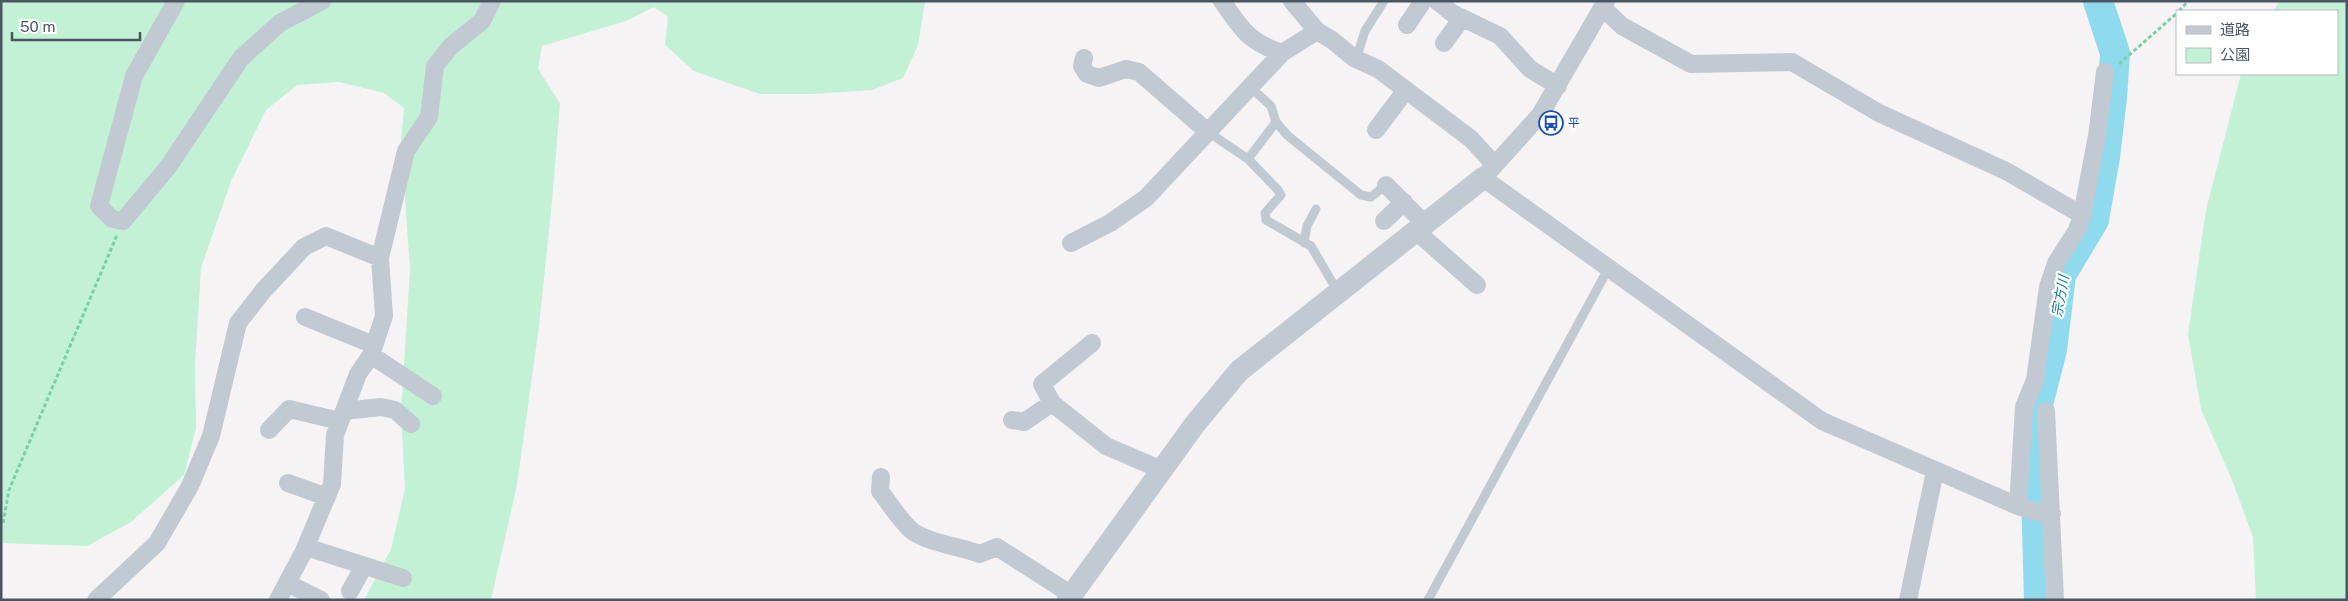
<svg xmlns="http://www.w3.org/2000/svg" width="2348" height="601" viewBox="0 0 2348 601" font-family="'Public Sans','Noto Sans JP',sans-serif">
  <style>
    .green { fill: #c3f1d5 }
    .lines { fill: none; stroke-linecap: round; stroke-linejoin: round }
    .river { stroke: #90daee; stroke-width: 30 }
    .path { stroke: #7ad0a6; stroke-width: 3; stroke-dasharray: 4 2.5; stroke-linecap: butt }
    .service { stroke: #c1cad2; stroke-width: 9 }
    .minor { stroke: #c1cad2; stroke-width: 18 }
    .tertiary { stroke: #c1cad2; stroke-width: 22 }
    .labels { text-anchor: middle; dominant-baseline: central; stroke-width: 4.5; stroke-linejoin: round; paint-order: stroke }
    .transit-label { font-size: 12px; fill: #164399; stroke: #fff; text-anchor: start }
    .water-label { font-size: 14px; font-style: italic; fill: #0c7c9b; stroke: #fff }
  </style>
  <rect width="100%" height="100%" fill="#f5f3f3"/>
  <path class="green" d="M 1,1 L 924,1 L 925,2 L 918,45 L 903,78 L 872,90 L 812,94 L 760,94 L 694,71 L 665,45 L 668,17 L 654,7 L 626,21 L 542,46 L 538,69 L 560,103 L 552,202 L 539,326 L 517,485 L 491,600 L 364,600 L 391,549 L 405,489 L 401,412 L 410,270 L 401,141 L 404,108 L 384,93 L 339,82 L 297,85 L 266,110 L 231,181 L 201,268 L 195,364 L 196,428 L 184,475 L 131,522 L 87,546 L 1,543 Z
    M 2279,1 L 2347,1 L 2347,600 L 2256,600 L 2253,537 L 2232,480 L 2201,409 L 2188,334 L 2206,210 L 2241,74 L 2337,74 L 2337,11 L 2274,11 Z"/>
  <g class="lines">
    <path class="river" d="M 2039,600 L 2034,420 L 2052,350 L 2061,275 L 2094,220 L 2105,157 L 2112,98 L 2115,53 L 2098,1"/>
    <path class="path" d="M 2179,11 L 2188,1
      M 2119,64 L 2177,13
      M 3,523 L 9,490 L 117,235"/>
    <path class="service" d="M 1356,59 L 1365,31 L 1384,1
      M 1250,87 L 1271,106 L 1276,122 L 1287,135 L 1361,195 L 1371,197 L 1386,185
      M 1208,132 L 1248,159 L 1278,190 L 1281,195 L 1265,213 L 1266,220 L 1311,246 L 1338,292
      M 1248,159 L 1276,122
      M 1304,243 L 1307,226 L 1316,209
      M 1428,600 L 1608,269"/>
    <path class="minor" d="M 176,1 L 134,76 L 99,206 L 112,219 L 123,221 L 168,167 L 241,58 L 280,23 L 322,1
      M 1222,1 C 1241,29 1249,42 1282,53 L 1317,31 L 1332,40 L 1354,58 L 1378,69 L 1471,139 L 1495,165
      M 1292,1 L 1317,31
      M 1437,1 L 1452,13 L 1500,36 L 1530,69 L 1558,86
      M 1606,1 L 1540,115 L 1483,178 L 1822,421 L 2018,506 L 2045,514 L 2052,514
      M 1603,8 L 1622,26 L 1691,64 L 1792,62 L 1879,113 L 2006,171 L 2082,215
      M 1407,25 L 1423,1
      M 1444,43 L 1462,18
      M 1084,58 L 1082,66 L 1087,74 L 1099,78 L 1126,69 L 1139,72 L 1208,132
      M 1376,130 L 1406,90
      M 1386,185 L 1425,224
      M 1384,221 L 1404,202
      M 1416,231 L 1477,285
      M 1071,243 L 1110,223 L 1146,198 L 1282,53
      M 305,317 L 374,345
      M 1092,343 L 1042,384 L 1052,403 L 1106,446 L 1162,470
      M 371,355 L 433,396
      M 344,411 L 381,407 L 395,410 L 411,424
      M 2046,411 L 2055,600
      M 1012,420 L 1024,422 L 1052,403
      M 269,430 L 289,409 L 340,421
      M 881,477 L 880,491 C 890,504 899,519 911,530 C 925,542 961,547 980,554 L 997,547 L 1072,595
      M 288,483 L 327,497
      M 2018,506 L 2024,407 L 2035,380 L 2048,287 L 2056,263 L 2077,230 L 2082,215 L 2097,136 L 2105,72
      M 306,547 L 403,578
      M 287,583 L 321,600
      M 350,591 L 364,566
      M 96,600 L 157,543 L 190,486 L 211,436 L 238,323 L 263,291 L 304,247 L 326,236 L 380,258
      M 278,600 L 304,551 L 332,484 L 335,435 L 358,374 L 371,355 L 384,316 L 380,258 L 406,151 L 429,117 L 435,66 L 451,46 L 482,21 L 492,1
      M 1908,600 L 1935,471"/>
    <path class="tertiary" d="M 1068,600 L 1195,424 L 1239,371 L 1483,178"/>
  </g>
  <defs>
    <g id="bus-ring" transform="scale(1.25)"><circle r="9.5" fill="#fff" stroke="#1a4fb4" stroke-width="1.5"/><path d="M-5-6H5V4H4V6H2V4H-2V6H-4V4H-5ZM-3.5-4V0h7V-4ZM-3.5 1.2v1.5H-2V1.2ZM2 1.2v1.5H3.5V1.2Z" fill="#1a4fb4"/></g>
  </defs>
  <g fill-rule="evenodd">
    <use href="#bus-ring" x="1551" y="123"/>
  </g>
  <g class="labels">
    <g class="transit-label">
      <text x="1568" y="123">平</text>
    </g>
    <g class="water-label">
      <text transform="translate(2060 296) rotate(-80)">宗方川</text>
    </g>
  </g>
  <rect width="2348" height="601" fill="none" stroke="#4a5661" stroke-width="5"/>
  <rect x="2176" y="10" width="162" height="65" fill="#ffffff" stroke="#b7bbc0"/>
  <rect x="2186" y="26" width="25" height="8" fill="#c1cad2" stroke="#b7bbc0"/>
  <text x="2220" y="35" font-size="15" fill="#4a5661">道路</text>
  <rect x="2186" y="48" width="25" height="15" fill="#c3f1d5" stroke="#b7bbc0"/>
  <text x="2220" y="60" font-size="15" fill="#4a5661">公園</text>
  <path d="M12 32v8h128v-8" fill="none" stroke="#4a5661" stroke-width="2.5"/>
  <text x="20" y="32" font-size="15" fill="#4a5661" stroke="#ffffff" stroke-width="4" paint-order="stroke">50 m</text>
</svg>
